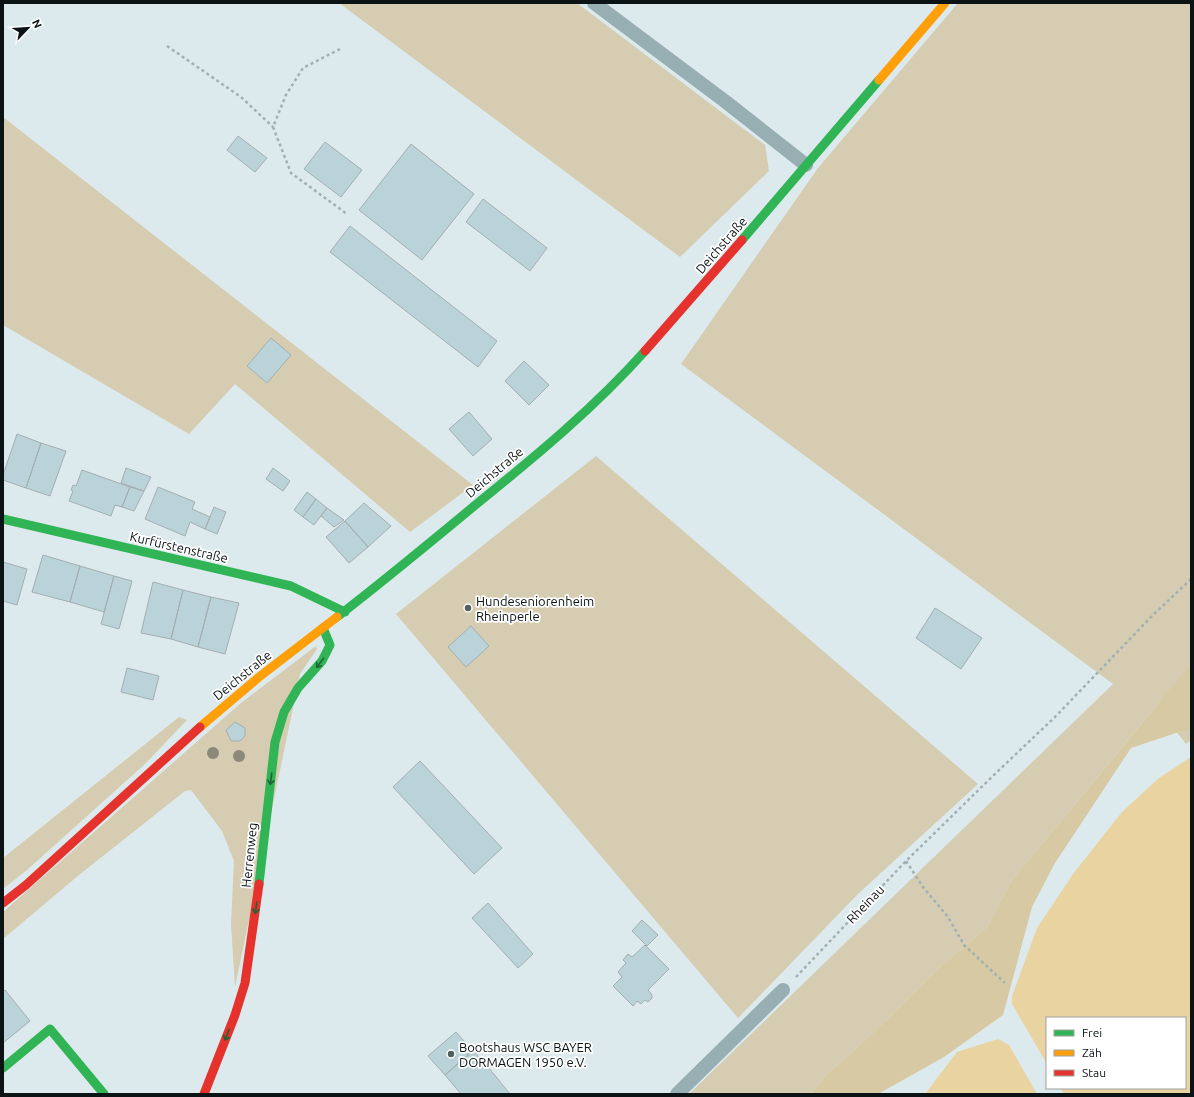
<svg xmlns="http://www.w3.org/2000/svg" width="1194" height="1097" viewBox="0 0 1194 1097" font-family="Ubuntu,sans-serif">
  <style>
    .green { fill: #d5ccb1 }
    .forest { fill: #d7c9a3 }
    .water { fill: #e8d3a1 }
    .building { fill: #b9d3d8; stroke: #a4aeb0 }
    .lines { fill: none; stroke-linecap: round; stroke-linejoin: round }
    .path { stroke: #a1b0b3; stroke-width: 2.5; stroke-dasharray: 3 3; stroke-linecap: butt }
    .lane { stroke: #97aeb2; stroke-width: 14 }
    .fast { stroke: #30b455; stroke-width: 9 }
    .slow { stroke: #ff9f0a; stroke-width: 9 }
    .jam { stroke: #e5322d; stroke-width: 9 }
    .tree { fill: #8c897a }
    .oneway { stroke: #1e6435 }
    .poi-dot { fill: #545e61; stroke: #fff; stroke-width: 1.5 }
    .labels { text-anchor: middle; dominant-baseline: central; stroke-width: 3.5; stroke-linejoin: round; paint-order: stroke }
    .street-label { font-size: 13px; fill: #0b1315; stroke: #fff }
    .poi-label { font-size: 13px; fill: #0b1315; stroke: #fff; text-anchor: start }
  </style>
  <rect width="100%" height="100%" fill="#ddeaed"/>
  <path class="green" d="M 339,3 L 577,3 L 765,145 L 769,171 L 680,257 Z
    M 958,3 L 1191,3 L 1191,740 L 1186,744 L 1156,706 L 1012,880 L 987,927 L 941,966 L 887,1020 L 825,1076 L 811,1094 L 689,1094 L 1113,684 L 681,364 L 818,168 Z
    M 3,117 L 473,485 L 410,532 L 235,384 L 189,434 L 3,325 Z
    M 596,456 L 978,784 L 858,894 L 738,1018 L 396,614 Z
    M 316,646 L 317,649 L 300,674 L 235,987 L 231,924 L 234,861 L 222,831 L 191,790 L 185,791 L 79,875 L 3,939 L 3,912 L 241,703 Z
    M 179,717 L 187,720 L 145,764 L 27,870 L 3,889 L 3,858 Z"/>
  <path class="forest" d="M 1191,664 L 1191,728 L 1131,748 L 1055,863 L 1032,907 L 1003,1015 L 944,1057 L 878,1094 L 811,1094 L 825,1076 L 887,1020 L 941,966 L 987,927 L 1012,880 Z"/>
  <path class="water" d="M 1191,757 L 1191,1094 L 1064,1094 L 1060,1088 L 1185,1088 L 1185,1018 L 1047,1018 L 1047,1064 L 1012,1004 L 1012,996 L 1037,928 L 1073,874 L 1122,812 L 1159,778 Z
    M 998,1039 L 1009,1045 L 1037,1094 L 925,1094 L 957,1052 Z"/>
  <path class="building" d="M 238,136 L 267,158 L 255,172 L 227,150 Z
    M 325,142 L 362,170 L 341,197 L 304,169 Z
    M 411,144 L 474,194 L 422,260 L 359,210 Z
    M 483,199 L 547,248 L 530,271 L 466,222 Z
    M 350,226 L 497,341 L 478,367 L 330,252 Z
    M 271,338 L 291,355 L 267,383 L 247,366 Z
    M 524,361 L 549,385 L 529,405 L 505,381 Z
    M 469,412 L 492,439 L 473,456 L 449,429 Z
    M 17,434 L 41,443 L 26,488 L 3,480 L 3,475 Z
    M 41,443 L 66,451 L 50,496 L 26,488 Z
    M 126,468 L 151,477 L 144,491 L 121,483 Z
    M 273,468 L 290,481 L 283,491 L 266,479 Z
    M 82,470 L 130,487 L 122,507 L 115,505 L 111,516 L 69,501 L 73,491 L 71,490 L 73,485 L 76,486 Z
    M 130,487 L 144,491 L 134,511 L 122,507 Z
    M 158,487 L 195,502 L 192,509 L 210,517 L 205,529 L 190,522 L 185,536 L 145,519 Z
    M 307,492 L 316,499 L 303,517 L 294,510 Z
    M 316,499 L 327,508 L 314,525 L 303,517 Z
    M 364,503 L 391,526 L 368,547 L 345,521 Z
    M 214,507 L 226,512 L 217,534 L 205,529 Z
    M 327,508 L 344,520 L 334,527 L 321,516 Z
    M 345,521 L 368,547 L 349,563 L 326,537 Z
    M 43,555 L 80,566 L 70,602 L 32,592 Z
    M 3,562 L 27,569 L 17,605 L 3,601 Z
    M 80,566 L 114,576 L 104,612 L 70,602 Z
    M 114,576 L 132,581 L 119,629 L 101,624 Z
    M 153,582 L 183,590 L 171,639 L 141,633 Z
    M 183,590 L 211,597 L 198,647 L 171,639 Z
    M 211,597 L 239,603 L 225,654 L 198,647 Z
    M 935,608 L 982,638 L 961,669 L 916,638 Z
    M 471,626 L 489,646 L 466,667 L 448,647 Z
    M 127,668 L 159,676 L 153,700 L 121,692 Z
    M 235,722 L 245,728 L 245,736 L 240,741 L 231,741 L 226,730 Z
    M 420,761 L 502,848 L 474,874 L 393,787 Z
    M 488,903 L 533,954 L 518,968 L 472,918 Z
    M 642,920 L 658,935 L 647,946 L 632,931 Z
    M 645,945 L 669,969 L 648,990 L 652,995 L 652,998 L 648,1002 L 645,1000 L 641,1004 L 637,1001 L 633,1006 L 613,986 L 622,977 L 618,972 L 626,963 L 623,960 L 628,954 L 632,957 Z
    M 5,990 L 30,1021 L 3,1043 L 3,992 Z
    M 456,1032 L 473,1051 L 445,1075 L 428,1056 Z
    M 473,1050 L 493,1073 L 510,1094 L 461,1094 L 445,1075 Z"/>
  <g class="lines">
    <path class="path" d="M 167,46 L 241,97 L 273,127
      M 340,49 L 303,68 L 286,95 L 273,127 L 291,173 L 347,214
      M 906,861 L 923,887 L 948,917 L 964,945 L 1005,983
      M 796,977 L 906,861 L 997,772 L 1055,717 L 1152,616 L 1191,579"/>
    <path class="lane" d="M 594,3 L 726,102 L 806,165
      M 677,1094 L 783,990"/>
    <path class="fast" d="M 742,240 L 879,80
      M 3,519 L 291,586 L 345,612
      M 337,617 C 385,580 432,541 479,502 C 537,455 595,407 645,351
      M 259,884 L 275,742 L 284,712 L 298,688 L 322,661 L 330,645 L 323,628
      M 3,1068 L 50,1029 L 104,1094"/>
    <path class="slow" d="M 879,80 L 945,3
      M 200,727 L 259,677 L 337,617"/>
    <path class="jam" d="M 645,351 L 742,240
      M 3,903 L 26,885 L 200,727
      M 204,1094 L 235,1015 L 245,983 L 259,884"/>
  </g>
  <g class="tree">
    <circle cx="213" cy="753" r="6"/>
    <circle cx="239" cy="756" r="6"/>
  </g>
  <defs><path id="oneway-shaft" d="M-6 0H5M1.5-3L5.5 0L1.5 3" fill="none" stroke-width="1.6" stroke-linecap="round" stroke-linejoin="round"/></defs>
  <g class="oneway">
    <use href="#oneway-shaft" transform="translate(320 663) rotate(127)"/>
    <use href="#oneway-shaft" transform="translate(271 779) rotate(97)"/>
    <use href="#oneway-shaft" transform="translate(256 908) rotate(98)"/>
    <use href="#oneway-shaft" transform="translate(227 1035) rotate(111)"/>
  </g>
  <g class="poi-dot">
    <circle cx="468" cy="608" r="4"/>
    <circle cx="451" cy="1054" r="4"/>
  </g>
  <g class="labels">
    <g class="street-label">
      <text transform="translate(721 245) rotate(-49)">Deichstraße</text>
      <text transform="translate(494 472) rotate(-40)">Deichstraße</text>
      <text transform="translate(179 547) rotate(13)">Kurfürstenstraße</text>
      <text transform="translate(242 675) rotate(-39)">Deichstraße</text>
      <text transform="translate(249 855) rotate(-84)">Herrenweg</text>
      <text transform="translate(865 904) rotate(-46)">Rheinau</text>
    </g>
    <g class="poi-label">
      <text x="476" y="601">Hundeseniorenheim<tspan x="476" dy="15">Rheinperle</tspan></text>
      <text x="459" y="1047">Bootshaus WSC BAYER<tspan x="459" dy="15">DORMAGEN 1950 e.V.</tspan></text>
    </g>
  </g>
  <rect width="1194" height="1097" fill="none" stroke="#0b1315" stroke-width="8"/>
  <rect x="1046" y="1017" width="140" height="72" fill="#ffffff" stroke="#9da1a1"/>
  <rect x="1054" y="1030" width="20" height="6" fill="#30b455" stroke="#9da1a1"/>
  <text x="1082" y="1037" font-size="12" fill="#0b1315">Frei</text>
  <rect x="1054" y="1050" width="20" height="6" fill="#ff9f0a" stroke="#9da1a1"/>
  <text x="1082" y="1057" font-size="12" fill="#0b1315">Zäh</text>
  <rect x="1054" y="1070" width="20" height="6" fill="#e5322d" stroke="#9da1a1"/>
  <text x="1082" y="1077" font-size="12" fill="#0b1315">Stau</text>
  <g transform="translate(28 28) rotate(65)" stroke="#ffffff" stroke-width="3" paint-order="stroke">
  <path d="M0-3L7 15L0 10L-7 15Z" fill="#0b1315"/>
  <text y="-6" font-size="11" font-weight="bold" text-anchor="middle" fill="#0b1315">N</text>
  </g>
</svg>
